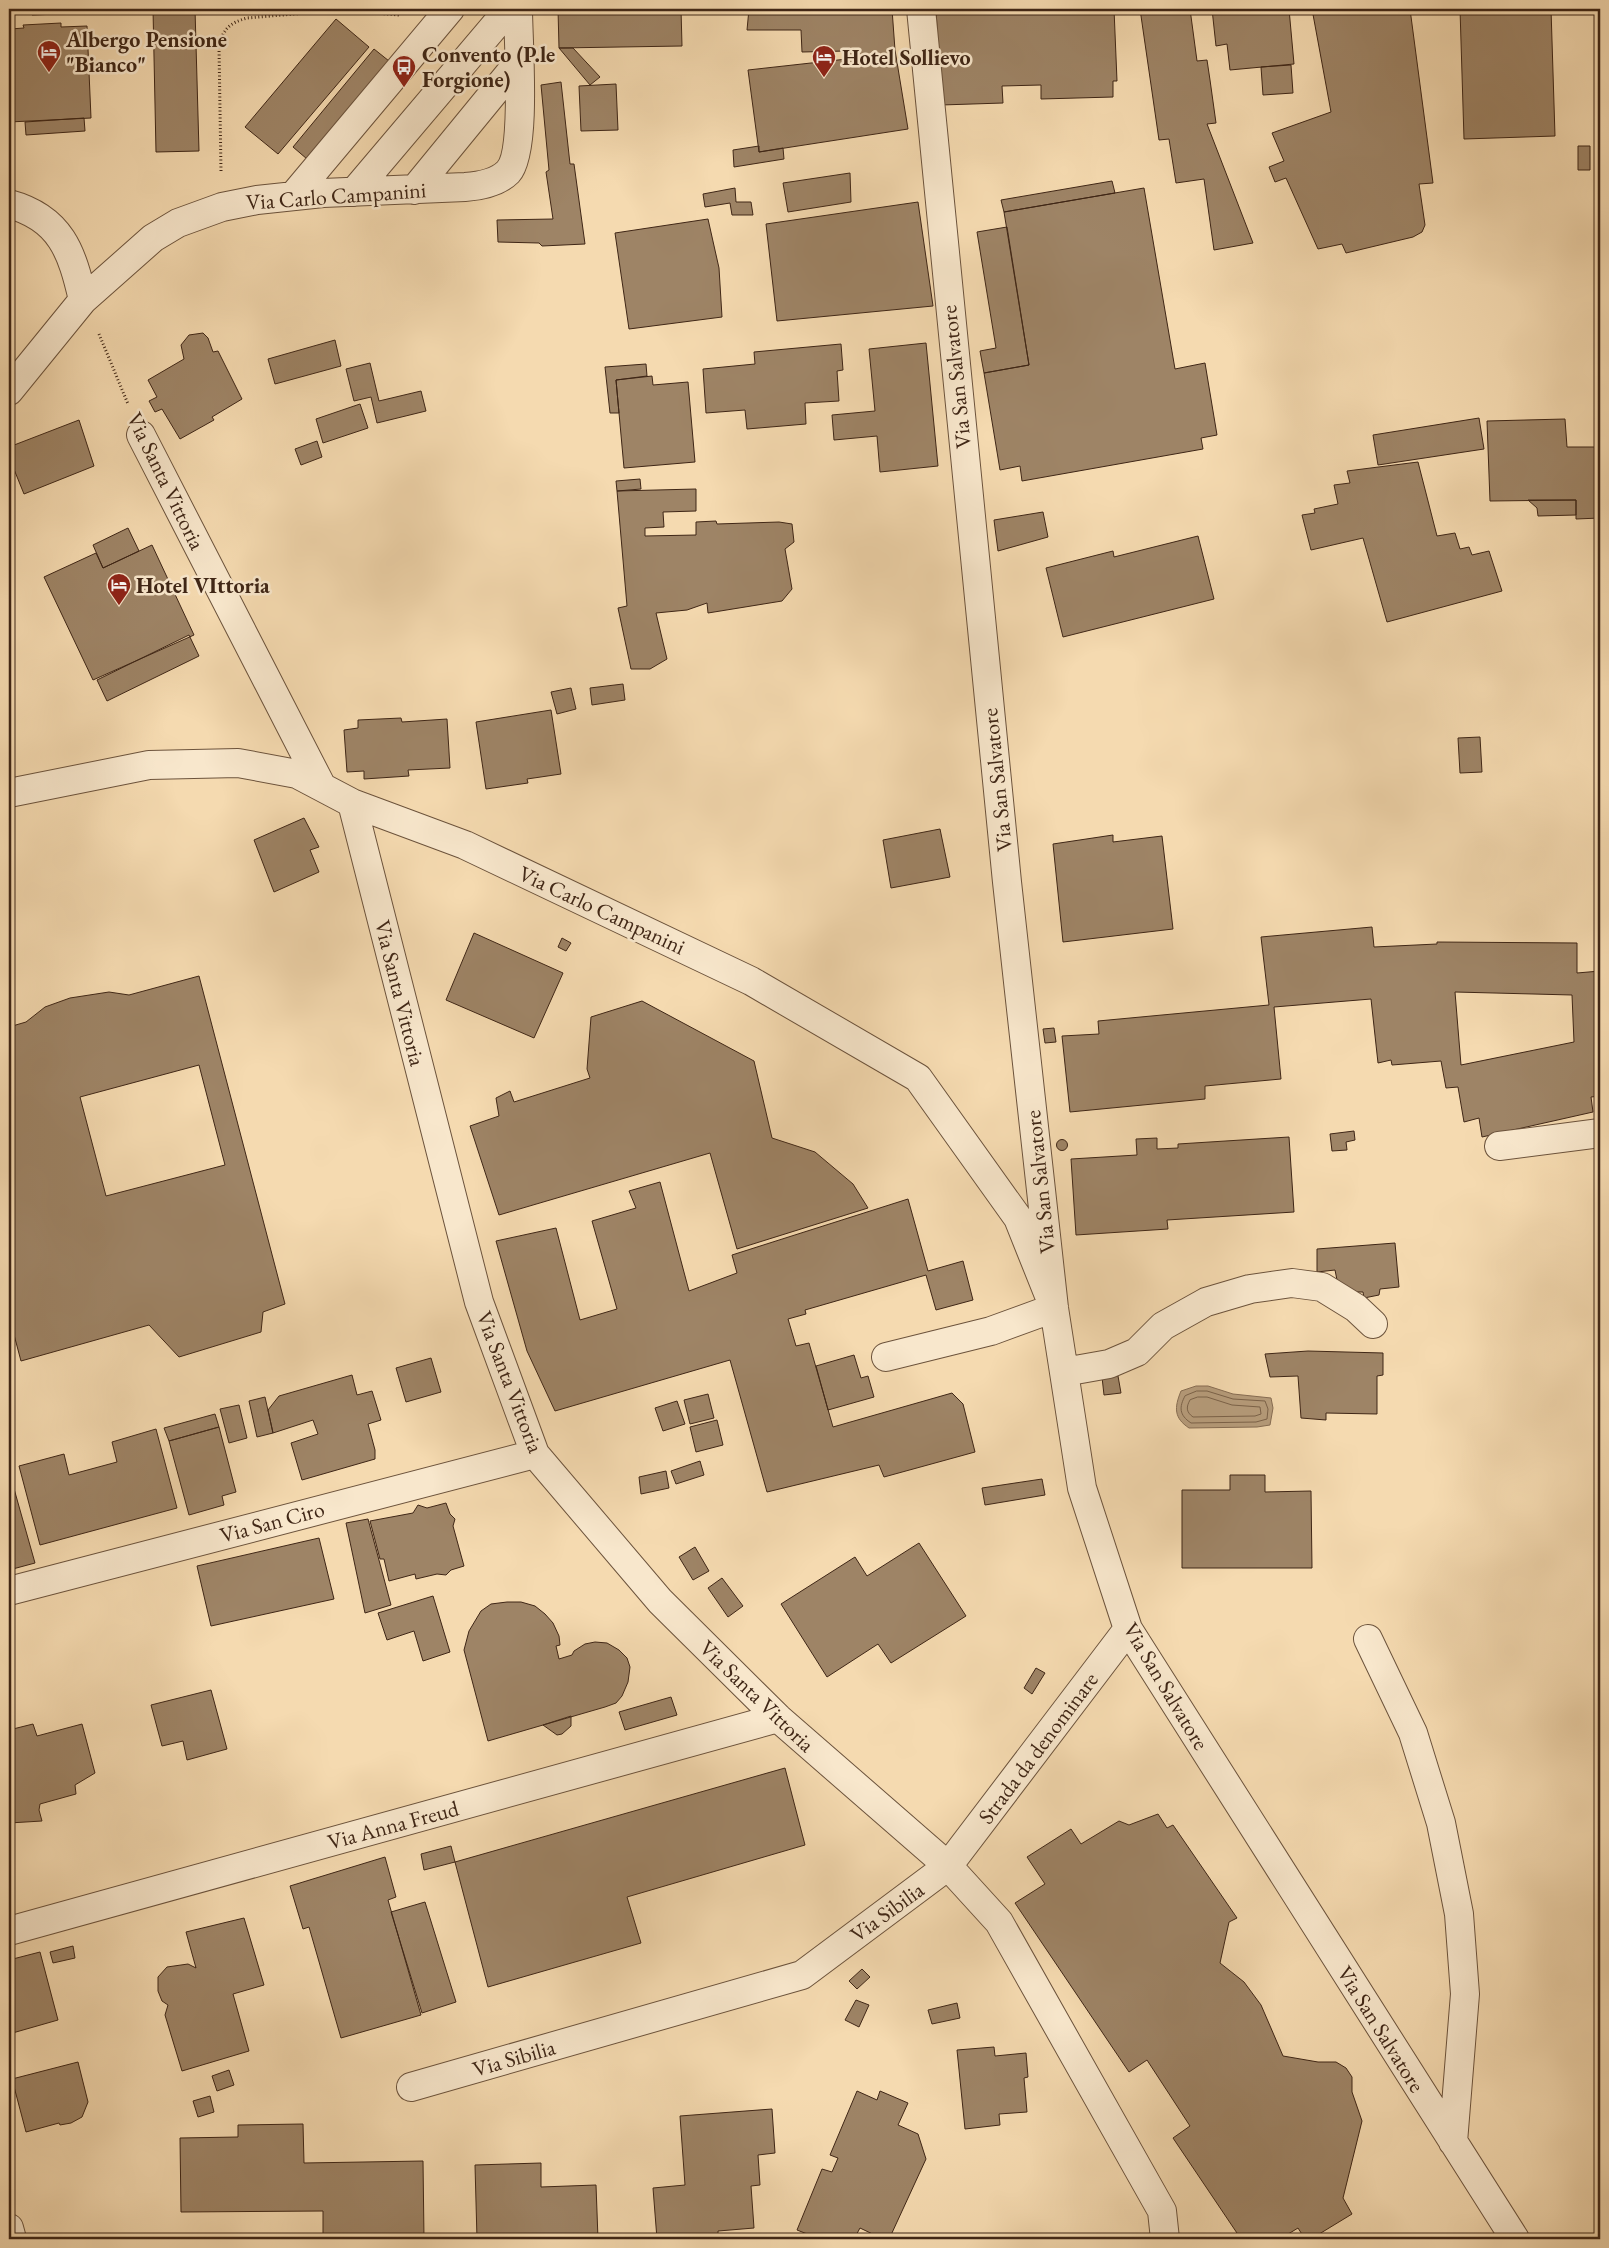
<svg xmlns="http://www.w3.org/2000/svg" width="1609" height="2248" viewBox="0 0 1609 2248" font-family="'EB Garamond',serif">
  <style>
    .water { fill: #b79d7c; stroke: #876d53 }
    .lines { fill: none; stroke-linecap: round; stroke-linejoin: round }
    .shore { stroke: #7b6249; stroke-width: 1 }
    .building { fill: #9e8466; stroke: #3f2616; fill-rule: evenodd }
    .minor-casing { stroke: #6c533c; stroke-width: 30 }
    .path { stroke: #3f2616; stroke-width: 3; stroke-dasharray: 1 2.5; stroke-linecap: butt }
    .minor { stroke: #f8e7cc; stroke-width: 28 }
    .labels { text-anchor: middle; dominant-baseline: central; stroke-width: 5; stroke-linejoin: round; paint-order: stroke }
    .poi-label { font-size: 22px; font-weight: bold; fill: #3f2616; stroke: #f8e7cc; text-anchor: start }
    .street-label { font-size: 22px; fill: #3f2616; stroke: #f8e7cc }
  </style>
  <rect width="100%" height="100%" fill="#f5dab0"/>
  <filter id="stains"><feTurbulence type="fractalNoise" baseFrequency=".004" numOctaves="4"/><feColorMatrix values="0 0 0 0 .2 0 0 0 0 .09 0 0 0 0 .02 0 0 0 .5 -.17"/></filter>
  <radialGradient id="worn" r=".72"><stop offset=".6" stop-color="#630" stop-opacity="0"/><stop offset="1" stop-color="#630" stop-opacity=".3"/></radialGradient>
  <path class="water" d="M 1196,1386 L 1208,1386 L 1233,1394 L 1271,1398 L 1273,1408 L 1270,1425 L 1257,1427 L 1189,1428 C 1174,1418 1174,1408 1181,1391 Z"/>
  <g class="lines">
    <path class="shore" d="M 1197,1391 L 1207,1391 L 1233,1399 L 1265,1401 L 1268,1409 L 1267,1419 L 1256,1422 L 1191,1423 C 1179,1415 1179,1407 1185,1396 Z
      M 1198,1397 L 1207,1397 L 1232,1405 L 1260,1407 L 1261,1414 L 1255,1416 L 1193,1417 C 1186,1412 1186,1407 1190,1400 Z"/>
  </g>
  <path class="building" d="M 31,9 L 87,9 L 87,13 L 32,15 Z
    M 153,9 L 195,9 L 199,151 L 156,152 Z
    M 558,9 L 681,9 L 682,46 L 559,48 Z
    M 749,9 L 892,9 L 895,50 L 908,129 L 759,152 L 748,70 L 847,59 L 846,51 L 802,52 L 801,30 L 747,30 Z
    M 936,9 L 1114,9 L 1117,81 L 1113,81 L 1113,97 L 1041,99 L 1041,85 L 1002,86 L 1003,103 L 941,105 Z
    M 1140,9 L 1190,9 L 1197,61 L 1207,60 L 1210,80 L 1216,123 L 1207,124 L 1253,243 L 1214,250 L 1204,179 L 1176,183 L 1169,139 L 1159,140 Z
    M 1212,9 L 1289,9 L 1294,64 L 1230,70 L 1227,44 L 1216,46 Z
    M 1312,9 L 1410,9 L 1433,183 L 1419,184 L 1425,225 L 1422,232 L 1413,237 L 1346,253 L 1342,244 L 1318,249 L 1286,178 L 1275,182 L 1269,167 L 1284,161 L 1272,133 L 1331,112 Z
    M 1460,9 L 1551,9 L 1555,136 L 1464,139 Z
    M 9,12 L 10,29 L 24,28 L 23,25 L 61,23 L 61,27 L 87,26 L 91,118 L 9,122 Z
    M 336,19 L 369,47 L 278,154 L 245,127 Z
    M 559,48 L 573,48 L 600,77 L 590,85 Z
    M 374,49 L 389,61 L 307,159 L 293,147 Z
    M 1291,65 L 1293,93 L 1263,95 L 1261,67 Z
    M 561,82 L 570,164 L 574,164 L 585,244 L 542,246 L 539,243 L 498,242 L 497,220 L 553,219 L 546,172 L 549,170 L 541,85 Z
    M 616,84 L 618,130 L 581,131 L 579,86 Z
    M 84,118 L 85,131 L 26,135 L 25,122 Z
    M 759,146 L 759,152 L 783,148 L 784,159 L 734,167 L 733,150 Z
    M 1578,146 L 1590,146 L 1590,170 L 1578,170 Z
    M 850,173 L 851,202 L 788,212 L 783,183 Z
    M 1112,181 L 1115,193 L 1004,212 L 1001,200 Z
    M 735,188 L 736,202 L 751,202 L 753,215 L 732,215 L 730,203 L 705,207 L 703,194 Z
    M 1144,188 L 1175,369 L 1205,363 L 1217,435 L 1201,438 L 1203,449 L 1022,481 L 1020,466 L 1000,470 L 984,373 L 1029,365 L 1004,212 Z
    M 918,202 L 933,306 L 777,321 L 766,224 Z
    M 708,219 L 719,268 L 722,317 L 629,329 L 615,233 Z
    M 1007,227 L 1029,365 L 984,373 L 980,351 L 996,348 L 977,232 Z
    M 203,333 L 208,338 L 213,352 L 218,351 L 242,399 L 212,417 L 214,420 L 180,439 L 162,409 L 155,412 L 149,401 L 157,397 L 148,380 L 184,359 L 181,345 L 189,335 Z
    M 335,340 L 341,366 L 275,384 L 268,359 Z
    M 926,343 L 938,466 L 880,472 L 877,436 L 834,440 L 832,415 L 875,411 L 869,349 Z
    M 841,344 L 843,370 L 837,371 L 839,401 L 805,403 L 806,424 L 747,429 L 745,410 L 706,413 L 703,369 L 755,364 L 754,352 Z
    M 370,363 L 379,401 L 421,391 L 426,411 L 377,423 L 371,397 L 354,401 L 346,369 Z
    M 646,364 L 647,376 L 616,380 L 619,413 L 610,413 L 605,367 Z
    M 652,376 L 653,385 L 688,382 L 695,462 L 624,468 L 616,380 Z
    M 360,404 L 368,428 L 323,443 L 316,419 Z
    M 1479,418 L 1484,449 L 1378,465 L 1373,435 Z
    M 1565,419 L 1567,447 L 1600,447 L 1600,518 L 1576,519 L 1576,500 L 1490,501 L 1487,421 Z
    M 79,420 L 94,466 L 24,494 L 9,457 L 9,447 Z
    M 317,441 L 322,457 L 301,465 L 295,449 Z
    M 1418,462 L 1437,536 L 1455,533 L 1460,549 L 1469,547 L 1472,555 L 1489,551 L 1502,591 L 1387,622 L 1363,538 L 1311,550 L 1302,515 L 1315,513 L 1314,509 L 1338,504 L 1334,485 L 1350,483 L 1347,471 Z
    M 640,479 L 641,489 L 617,491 L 616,481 Z
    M 696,489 L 696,511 L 663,512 L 664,527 L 645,528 L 645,536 L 696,535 L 696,522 L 716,521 L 717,524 L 779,522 L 792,524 L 794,542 L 785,549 L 792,589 L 782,601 L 708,613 L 707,603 L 687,610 L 656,613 L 667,659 L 650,669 L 631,669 L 618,608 L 627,606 L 617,491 Z
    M 1528,500 L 1576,500 L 1576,515 L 1538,516 L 1537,508 Z
    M 1043,512 L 1048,537 L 998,551 L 994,520 Z
    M 128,528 L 139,551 L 103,568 L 93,545 Z
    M 1198,536 L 1214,599 L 1063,637 L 1046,568 L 1113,551 L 1114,557 Z
    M 152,545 L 194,635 L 93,680 L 44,577 L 96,553 L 103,568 Z
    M 189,635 L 199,656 L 107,701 L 97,680 Z
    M 623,684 L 625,700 L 592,705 L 590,688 Z
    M 571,688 L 576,709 L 557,714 L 551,692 Z
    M 551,710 L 561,774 L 527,779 L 528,783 L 486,789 L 476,722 Z
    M 401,718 L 402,722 L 447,719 L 450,768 L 408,770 L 409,776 L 364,779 L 364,771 L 347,772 L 344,730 L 358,728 L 358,720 Z
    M 1480,737 L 1482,772 L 1460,773 L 1458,738 Z
    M 304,818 L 319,847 L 310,850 L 319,872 L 274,892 L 254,840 Z
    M 940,829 L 950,877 L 891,888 L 883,840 Z
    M 1113,835 L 1113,842 L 1162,836 L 1173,929 L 1063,942 L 1053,844 Z
    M 1372,927 L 1374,947 L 1437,944 L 1437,942 L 1577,943 L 1577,973 L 1600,971 L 1600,1096 L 1591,1097 L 1593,1112 L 1482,1137 L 1479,1118 L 1464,1122 L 1458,1087 L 1446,1088 L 1441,1061 L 1392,1065 L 1391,1060 L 1378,1063 L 1371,999 L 1274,1007 L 1281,1079 L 1205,1086 L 1205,1099 L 1070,1112 L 1062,1036 L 1099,1034 L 1098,1021 L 1269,1005 L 1261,937 ZM 1455,992 L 1572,995 L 1574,1042 L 1461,1065 Z
    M 474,933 L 563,973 L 534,1038 L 446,1000 Z
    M 562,938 L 571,943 L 566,951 L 558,947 Z
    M 199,976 L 285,1304 L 263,1312 L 261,1332 L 179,1357 L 149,1325 L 21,1361 L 9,1316 L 9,1306 L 13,1304 L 9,1294 L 9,1027 L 26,1022 L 45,1007 L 70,998 L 109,992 L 129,995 ZM 199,1065 L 225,1165 L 106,1196 L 80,1097 Z
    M 642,1001 L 754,1061 L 772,1138 L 815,1152 L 853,1184 L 868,1208 L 737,1249 L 710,1153 L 499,1215 L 470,1126 L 499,1116 L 496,1098 L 510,1091 L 514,1102 L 590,1078 L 587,1069 L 591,1017 Z
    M 1054,1028 L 1056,1042 L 1045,1043 L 1043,1029 Z
    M 1354,1131 L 1355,1140 L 1346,1142 L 1347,1150 L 1332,1151 L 1330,1134 Z
    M 1289,1137 L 1294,1212 L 1167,1220 L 1168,1229 L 1076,1235 L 1071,1159 L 1137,1155 L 1136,1139 L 1157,1138 L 1157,1149 L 1178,1148 L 1178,1144 Z
    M1056.5 1145a5.5 5.5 0 1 1 11 0a5.5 5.5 0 1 1-11 0Z
    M 660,1182 L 689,1291 L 737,1273 L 732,1255 L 908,1199 L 928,1271 L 963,1261 L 973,1300 L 936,1310 L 926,1275 L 805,1310 L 806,1314 L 788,1319 L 796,1346 L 809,1343 L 833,1427 L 952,1393 L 963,1404 L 975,1452 L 884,1477 L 879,1465 L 767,1492 L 730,1360 L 555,1411 L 527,1351 L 496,1241 L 556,1228 L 580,1320 L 617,1309 L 592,1221 L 636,1208 L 629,1191 Z
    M 1395,1243 L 1399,1287 L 1380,1289 L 1379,1295 L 1364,1298 L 1363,1292 L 1352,1292 L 1338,1285 L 1335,1270 L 1317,1272 L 1317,1249 Z
    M 1308,1351 L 1383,1353 L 1383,1375 L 1377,1376 L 1377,1414 L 1326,1413 L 1326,1420 L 1301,1418 L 1298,1376 L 1270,1377 L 1265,1354 Z
    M 854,1355 L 861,1378 L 868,1376 L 874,1397 L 828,1410 L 816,1366 Z
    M 431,1358 L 441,1392 L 406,1402 L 396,1368 Z
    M 352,1375 L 357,1395 L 372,1391 L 381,1420 L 368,1424 L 375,1450 L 375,1459 L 302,1480 L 291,1443 L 318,1434 L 313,1420 L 273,1433 L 268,1410 L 279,1396 Z
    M 1118,1376 L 1121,1393 L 1104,1395 L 1102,1377 Z
    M 708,1394 L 714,1418 L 690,1424 L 684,1400 Z
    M 265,1397 L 273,1433 L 257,1437 L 249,1401 Z
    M 677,1401 L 685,1424 L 663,1431 L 655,1408 Z
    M 239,1405 L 247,1438 L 229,1443 L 220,1409 Z
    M 215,1414 L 219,1427 L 169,1441 L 164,1428 Z
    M 717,1420 L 723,1445 L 696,1452 L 690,1427 Z
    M 219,1427 L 236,1492 L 222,1496 L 224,1505 L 189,1515 L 169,1441 Z
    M 156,1429 L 177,1508 L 40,1545 L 19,1466 L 64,1454 L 69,1475 L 117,1462 L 112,1442 Z
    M 700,1461 L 704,1475 L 676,1484 L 671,1471 Z
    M 9,1471 L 35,1563 L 9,1570 Z
    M 666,1471 L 669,1488 L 641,1494 L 639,1477 Z
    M 1230,1475 L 1265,1475 L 1265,1492 L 1311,1491 L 1312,1568 L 1182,1568 L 1182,1490 L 1230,1490 Z
    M 1042,1479 L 1045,1495 L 985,1505 L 982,1488 Z
    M 446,1503 L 450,1514 L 455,1519 L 453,1526 L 464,1566 L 451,1570 L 446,1575 L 437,1574 L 416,1579 L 415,1574 L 389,1581 L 384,1559 L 380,1559 L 370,1521 L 413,1513 L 418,1505 L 427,1508 Z
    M 368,1519 L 391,1605 L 365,1613 L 346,1523 Z
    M 319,1538 L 334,1599 L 211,1626 L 197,1566 Z
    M 919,1543 L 966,1616 L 891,1663 L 878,1644 L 827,1677 L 781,1604 L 855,1557 L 867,1576 Z
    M 695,1547 L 709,1571 L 693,1580 L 679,1557 Z
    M 722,1578 L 743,1606 L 728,1617 L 708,1588 Z
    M 433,1596 L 450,1652 L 423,1661 L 414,1631 L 387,1640 L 378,1613 Z
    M 507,1602 L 521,1602 L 535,1606 L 545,1614 L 553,1623 L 559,1636 L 560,1645 L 556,1646 L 559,1659 L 572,1655 L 574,1651 L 585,1644 L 595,1642 L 607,1643 L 619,1650 L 627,1658 L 630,1667 L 628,1682 L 622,1696 L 616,1703 L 605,1707 L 488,1741 L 464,1650 L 469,1631 L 481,1611 L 491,1604 Z
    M 1036,1668 L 1045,1673 L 1032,1694 L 1024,1688 Z
    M 211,1690 L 227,1749 L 187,1760 L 183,1741 L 162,1746 L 151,1705 Z
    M 671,1697 L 677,1715 L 625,1730 L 619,1712 Z
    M 571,1716 L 571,1726 L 562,1734 L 557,1735 L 543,1725 Z
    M 33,1724 L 37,1736 L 82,1724 L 95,1773 L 75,1785 L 76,1794 L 40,1804 L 39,1810 L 42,1821 L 9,1823 L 9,1730 Z
    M 785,1768 L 805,1845 L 627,1897 L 641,1943 L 488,1987 L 455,1862 Z
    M 1158,1814 L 1167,1828 L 1173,1825 L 1237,1918 L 1229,1922 L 1220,1963 L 1244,1982 L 1261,2005 L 1283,2056 L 1318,2062 L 1336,2062 L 1346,2068 L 1352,2077 L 1352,2092 L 1362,2121 L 1343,2198 L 1352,2214 L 1311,2239 L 1305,2239 L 1298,2228 L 1280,2239 L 1241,2239 L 1173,2138 L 1190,2126 L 1147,2060 L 1129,2072 L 1015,1903 L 1045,1884 L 1027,1857 L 1071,1829 L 1081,1844 L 1119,1821 L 1129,1825 Z
    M 451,1846 L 455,1862 L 424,1870 L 421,1854 Z
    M 385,1857 L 396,1897 L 388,1900 L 421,2015 L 341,2038 L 309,1927 L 303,1929 L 290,1886 Z
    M 425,1902 L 456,2002 L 422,2013 L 391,1912 Z
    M 244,1918 L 264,1985 L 233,1994 L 249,2051 L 182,2071 L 165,2015 L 168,2005 L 162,2001 L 158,1991 L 158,1977 L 167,1967 L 188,1964 L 196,1968 L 186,1932 Z
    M 73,1946 L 75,1958 L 53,1963 L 50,1952 Z
    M 40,1952 L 58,2020 L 9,2034 L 9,1960 Z
    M 862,1969 L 870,1977 L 857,1989 L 849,1981 Z
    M 856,2000 L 869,2005 L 859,2027 L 845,2020 Z
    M 957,2003 L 960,2018 L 932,2024 L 928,2010 Z
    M 994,2047 L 995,2056 L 1026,2053 L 1028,2077 L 1024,2078 L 1027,2112 L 999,2114 L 1000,2125 L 965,2129 L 957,2050 Z
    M 78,2062 L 88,2102 L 82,2117 L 71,2123 L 60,2125 L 59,2123 L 26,2132 L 12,2079 Z
    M 229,2070 L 234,2085 L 217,2091 L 212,2076 Z
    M 857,2091 L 877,2100 L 880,2091 L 908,2103 L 898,2125 L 918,2134 L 926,2159 L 891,2235 L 883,2239 L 860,2228 L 854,2239 L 820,2239 L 797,2230 L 822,2169 L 832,2172 L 838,2158 L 830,2155 Z
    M 210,2096 L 214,2112 L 198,2117 L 193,2101 Z
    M 772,2109 L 775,2153 L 758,2155 L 760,2185 L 751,2186 L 754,2228 L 718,2231 L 718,2239 L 657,2239 L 653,2188 L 685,2185 L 680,2116 Z
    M 303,2124 L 304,2163 L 423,2161 L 424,2239 L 323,2239 L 323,2211 L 181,2212 L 180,2138 L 238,2137 L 238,2125 Z
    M 541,2163 L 541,2187 L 596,2185 L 598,2239 L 477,2239 L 475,2165 Z"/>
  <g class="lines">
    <g class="minor-casing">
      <path id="minor" d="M 921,9 L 1007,882 L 1054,1308 L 1082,1488 L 1128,1629 L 1515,2239
        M 414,190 L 518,63
        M 354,192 L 509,9
        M 294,195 L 450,9
        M 9,204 C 61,218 72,252 83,300
        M 9,391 L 83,300 L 153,238 L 178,223 L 222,207 L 257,200 L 323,193 L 465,187 C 480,186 497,183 508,172 C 527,152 518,40 518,9
        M 141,435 L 322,787
        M 9,793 L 149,765 L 238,763 L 297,774 L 352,803 L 465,845 L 751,981 L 918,1078 L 1018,1218 L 1054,1308 L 991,1331 L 886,1357
        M 352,803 L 479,1302 L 535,1454 L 660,1601 L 778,1718 L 948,1866 L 999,1922 L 1162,2211 L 1165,2239
        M 1499,1146 L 1600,1133
        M 1064,1372 L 1109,1364 L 1137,1352 L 1163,1326 L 1206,1302 L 1250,1289 L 1292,1283 L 1322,1287 L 1356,1308 L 1373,1324
        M 9,1591 L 535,1454
        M 1368,1639 L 1413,1733 L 1441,1823 L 1459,1914 L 1465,1994 L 1453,2142
        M 9,1931 L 778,1718
        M 411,2087 L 802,1975 L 948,1866 L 1128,1629
        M 9,2228 L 12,2239"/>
    </g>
    <path class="path" d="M 221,171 L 219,48 C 222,30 229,23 247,18 L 342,10 L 399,15
      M 99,334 L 128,404"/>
    <use href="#minor" class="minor"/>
  </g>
  <defs>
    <g id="hotel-pin" transform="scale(1.25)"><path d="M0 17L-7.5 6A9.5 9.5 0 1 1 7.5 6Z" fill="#8f2418" stroke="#f8e7cc"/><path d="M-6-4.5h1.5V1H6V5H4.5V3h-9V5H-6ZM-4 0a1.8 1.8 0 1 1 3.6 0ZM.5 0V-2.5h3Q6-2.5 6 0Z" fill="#fff"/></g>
    <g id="bus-pin" transform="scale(1.25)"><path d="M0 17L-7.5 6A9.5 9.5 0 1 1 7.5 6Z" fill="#8f2418" stroke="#f8e7cc"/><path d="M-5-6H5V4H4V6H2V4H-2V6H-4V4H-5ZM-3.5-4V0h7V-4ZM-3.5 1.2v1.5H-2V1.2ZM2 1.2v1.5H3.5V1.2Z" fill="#fff"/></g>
  </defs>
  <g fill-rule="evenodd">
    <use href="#hotel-pin" x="49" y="52"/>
    <use href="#hotel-pin" x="824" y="57"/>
    <use href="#bus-pin" x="404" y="67"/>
    <use href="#hotel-pin" x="119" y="585"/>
  </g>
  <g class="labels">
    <g class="poi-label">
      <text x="66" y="39">Albergo Pensione<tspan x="66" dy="25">"Bianco"</tspan></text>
      <text x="422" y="54">Convento (P.le<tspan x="422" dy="25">Forgione)</tspan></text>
      <text x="842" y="57">Hotel Sollievo</text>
      <text x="136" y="585">Hotel VIttoria</text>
    </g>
    <g class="street-label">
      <text transform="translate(336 196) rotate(-4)">Via Carlo Campanini</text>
      <text transform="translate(956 377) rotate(-96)">Via San Salvatore</text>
      <text transform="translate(166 481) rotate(64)">Via Santa Vittoria</text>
      <text transform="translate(997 780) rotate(-96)">Via San Salvatore</text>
      <text transform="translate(602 910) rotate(25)">Via Carlo Campanini</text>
      <text transform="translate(400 993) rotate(76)">Via Santa Vittoria</text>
      <text transform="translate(1040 1182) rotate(-96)">Via San Salvatore</text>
      <text transform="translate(510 1382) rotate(69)">Via Santa Vittoria</text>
      <text transform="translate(272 1522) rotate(-15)">Via San Ciro</text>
      <text transform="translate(1166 1686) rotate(59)">Via San Salvatore</text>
      <text transform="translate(757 1696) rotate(44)">Via Santa Vittoria</text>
      <text transform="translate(1038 1748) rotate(-53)">Strada da denominare</text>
      <text transform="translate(393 1825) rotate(-15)">Via Anna Freud</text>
      <text transform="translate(887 1912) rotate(-36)">Via Sibilia</text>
      <text transform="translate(1381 2029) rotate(58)">Via San Salvatore</text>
      <text transform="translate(514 2058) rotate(-16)">Via Sibilia</text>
    </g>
  </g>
  <rect width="1609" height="2248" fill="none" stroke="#f5dab0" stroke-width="30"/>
  <rect x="10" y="10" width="1589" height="2228" fill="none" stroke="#3f2616" stroke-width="2.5"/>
  <rect x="15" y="15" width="1579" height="2218" fill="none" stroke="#3f2616"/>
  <rect width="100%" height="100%" filter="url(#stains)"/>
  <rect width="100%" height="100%" fill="url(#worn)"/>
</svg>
